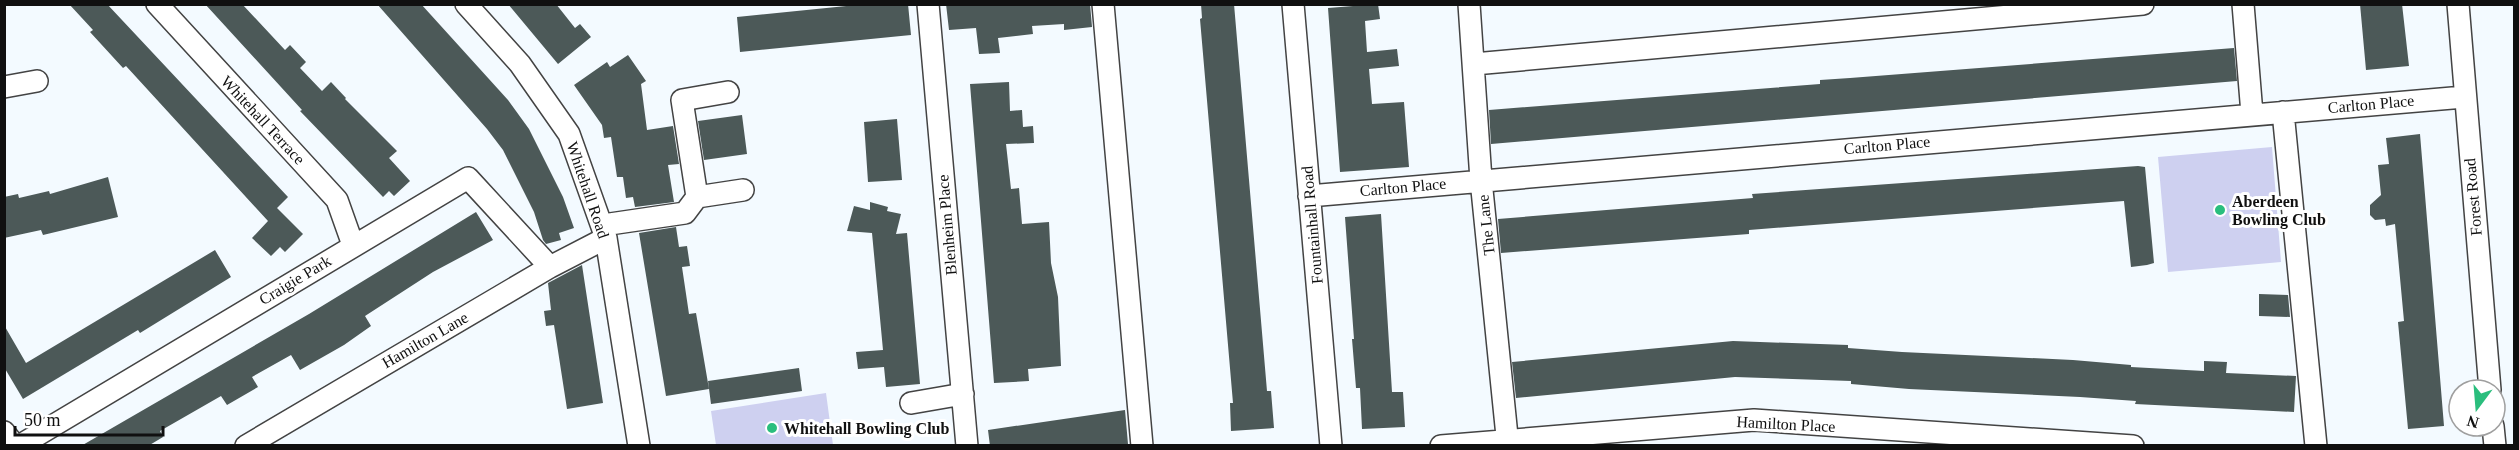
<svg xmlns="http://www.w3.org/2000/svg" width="2519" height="450" viewBox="0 0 2519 450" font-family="Georgia,serif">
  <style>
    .pitch { fill: #ced0f0 }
    .building { fill: #4c5958 }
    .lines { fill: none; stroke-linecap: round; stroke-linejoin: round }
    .minor-casing { stroke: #434343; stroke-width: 24 }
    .minor { stroke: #fff; stroke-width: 21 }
    .poi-dot { fill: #2abe7d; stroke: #fff; stroke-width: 2 }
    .labels { text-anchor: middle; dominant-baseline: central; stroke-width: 6; stroke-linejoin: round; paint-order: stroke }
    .street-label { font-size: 16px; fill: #101010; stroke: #fff }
    .poi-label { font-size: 16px; font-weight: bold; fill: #101010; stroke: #fff; text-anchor: start }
  </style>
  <rect width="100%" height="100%" fill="#f3faff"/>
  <path class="pitch" d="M 2272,147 L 2281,262 L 2168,272 L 2158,157 Z
    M 826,393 L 833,445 L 716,445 L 711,411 Z"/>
  <path class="building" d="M 69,4 L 107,4 L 288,197 L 277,208 L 303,234 L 285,252 L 280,247 L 271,256 L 252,238 L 268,221 L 126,66 L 123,68 L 90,32 L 93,30 Z
    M 205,4 L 242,4 L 285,50 L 290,45 L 306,62 L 300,68 L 322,91 L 331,82 L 346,98 L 345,99 L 397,151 L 389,158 L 410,181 L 394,196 L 389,191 L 383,197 L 300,111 L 302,110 Z
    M 377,4 L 421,4 L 508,100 L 529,129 L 563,197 L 574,228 L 559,233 L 561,240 L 546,244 L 543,240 L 534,212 L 503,150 L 487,129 Z
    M 508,4 L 556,4 L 575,28 L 580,24 L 591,37 L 558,64 Z
    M 866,4 L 908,4 L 911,35 L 740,52 L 737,17 Z
    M 946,4 L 1090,4 L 1092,27 L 1064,30 L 1064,24 L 1032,26 L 1033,34 L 998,38 L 1000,53 L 979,54 L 976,28 L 949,30 Z
    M 1201,4 L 1234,4 L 1267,391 L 1271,391 L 1274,428 L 1231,431 L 1230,403 L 1233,403 L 1200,19 L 1202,18 Z
    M 1378,4 L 1380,19 L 1365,21 L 1367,52 L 1397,49 L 1399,66 L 1369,69 L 1372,104 L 1404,102 L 1409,167 L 1340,172 L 1328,8 Z
    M 2360,4 L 2402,4 L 2409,66 L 2366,70 Z
    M 2234,48 L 2237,81 L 1491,144 L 1489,110 L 1820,84 L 1820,80 L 1850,78 Z
    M 628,55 L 646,81 L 641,84 L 647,130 L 673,126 L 679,164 L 668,165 L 674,202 L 635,207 L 633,197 L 626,198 L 623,177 L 617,177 L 611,137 L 604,138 L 602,125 L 574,85 L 607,62 L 610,67 Z
    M 1009,82 L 1010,111 L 1022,110 L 1023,127 L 1033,126 L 1034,143 L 1006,144 L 1011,189 L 1019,188 L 1022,224 L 1049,222 L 1051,263 L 1058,297 L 1061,366 L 1028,369 L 1029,381 L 994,383 L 970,84 Z
    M 742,115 L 747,154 L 704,160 L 698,121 Z
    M 897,119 L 902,180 L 868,182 L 864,122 Z
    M 2420,134 L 2444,426 L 2408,429 L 2398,322 L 2404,321 L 2395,224 L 2386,226 L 2385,219 L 2375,220 L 2370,215 L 2370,205 L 2381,195 L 2378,165 L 2389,164 L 2386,138 Z
    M 2138,166 L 2145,167 L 2154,263 L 2147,265 L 2131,267 L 2124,201 L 1749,230 L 1749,234 L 1501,253 L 1498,219 L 1753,198 L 1752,194 Z
    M 108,177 L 118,217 L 43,235 L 41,230 L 4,238 L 4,197 L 18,194 L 19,198 L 49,191 L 50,194 Z
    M 870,202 L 888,207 L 887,211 L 901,214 L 896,234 L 907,233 L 920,384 L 886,387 L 884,367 L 858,369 L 856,352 L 883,350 L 872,233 L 847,231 L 854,206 L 870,210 Z
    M 476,212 L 493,240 L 433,272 L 365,316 L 371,326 L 344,345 L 300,370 L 291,355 L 252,377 L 258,387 L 227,405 L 221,396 L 160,431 L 163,437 L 148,446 L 81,446 L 309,314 Z
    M 1381,214 L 1392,392 L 1403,392 L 1405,427 L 1362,429 L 1360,388 L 1356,388 L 1352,339 L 1354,339 L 1345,217 Z
    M 676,227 L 679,247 L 687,246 L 690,266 L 682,267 L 689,314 L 696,313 L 709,389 L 666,396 L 639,233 Z
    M 215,250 L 231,277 L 140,333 L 138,330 L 23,399 L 4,367 L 4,325 L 26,363 Z
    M 582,265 L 603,403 L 567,409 L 554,325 L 546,326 L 544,311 L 551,310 L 548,283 Z
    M 2259,294 L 2288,295 L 2290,317 L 2259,316 Z
    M 1733,341 L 1848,345 L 1848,348 L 1902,352 L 2073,360 L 2131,365 L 2131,367 L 2204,371 L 2204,361 L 2227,362 L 2226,373 L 2296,376 L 2294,412 L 2135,404 L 2136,401 L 2080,397 L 1909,389 L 1851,384 L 1851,381 L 1735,377 L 1516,398 L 1512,362 Z
    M 799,368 L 802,391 L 711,404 L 708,381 Z
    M 1125,410 L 1128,444 L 990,446 L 988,430 Z"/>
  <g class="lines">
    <g class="minor-casing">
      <path id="minor" d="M 157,4 L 337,200 L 353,245
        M 466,4 L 520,64 L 569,134 L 606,238 L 639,446
        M 928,4 L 967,446
        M 1103,4 L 1142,446
        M 1293,4 L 1331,446
        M 1469,4 L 1481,180 L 1508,446
        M 2243,4 L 2252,114
        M 2458,4 L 2490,390
        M 1474,64 L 2143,4
        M 4,87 L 37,81
        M 2283,112 L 2316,446
        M 1309,196 L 2464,97
        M 697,197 L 743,190
        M 603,225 L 685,213 L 697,197 L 682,100 L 728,92
        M 911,403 L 963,394
        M 2493,426 L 2495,446
        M 4,432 L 15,446
        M 19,446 L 468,178 L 550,267
        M 246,446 L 550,267 L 606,238
        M 1441,446 L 1754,420 L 2133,446"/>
    </g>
    <use href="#minor" class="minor"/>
  </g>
  <g class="poi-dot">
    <circle cx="2220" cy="210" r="6"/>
    <circle cx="772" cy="428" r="6"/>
  </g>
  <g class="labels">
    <g class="street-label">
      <text transform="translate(2371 104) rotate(-5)">Carlton Place</text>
      <text transform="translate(263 120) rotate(47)">Whitehall Terrace</text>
      <text transform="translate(1887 145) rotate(-5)">Carlton Place</text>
      <text transform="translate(1403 187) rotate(-5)">Carlton Place</text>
      <text transform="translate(588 190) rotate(71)">Whitehall Road</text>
      <text transform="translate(2473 197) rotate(-95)">Forest Road</text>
      <text transform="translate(947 225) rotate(-95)">Blenheim Place</text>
      <text transform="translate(1312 225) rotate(-95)">Fountainhall Road</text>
      <text transform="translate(1486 225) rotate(-96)">The Lane</text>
      <text transform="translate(295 280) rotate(-31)">Craigie Park</text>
      <text transform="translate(425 340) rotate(-30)">Hamilton Lane</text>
      <text transform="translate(1786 424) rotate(3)">Hamilton Place</text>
    </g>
    <g class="poi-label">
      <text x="2232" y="201">Aberdeen<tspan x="2232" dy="18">Bowling Club</tspan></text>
      <text x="784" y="428">Whitehall Bowling Club</text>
    </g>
  </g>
  <rect width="2519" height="450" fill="none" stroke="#101010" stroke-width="12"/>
  <g transform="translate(2477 408) rotate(196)"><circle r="28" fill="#ffffff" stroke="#9f9f9f" stroke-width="1.5"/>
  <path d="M0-4.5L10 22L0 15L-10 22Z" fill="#2abe7d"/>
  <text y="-9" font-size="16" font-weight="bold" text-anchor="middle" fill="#101010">N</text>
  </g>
  <path d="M15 426v9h148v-9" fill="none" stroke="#101010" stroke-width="3"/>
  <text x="24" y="426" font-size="18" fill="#101010" stroke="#ffffff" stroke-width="4.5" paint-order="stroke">50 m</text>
</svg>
